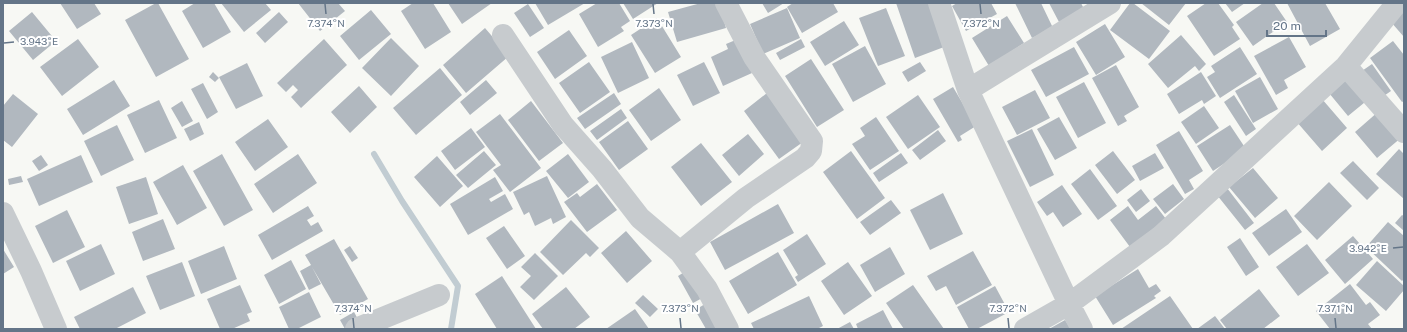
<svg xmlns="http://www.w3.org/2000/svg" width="1407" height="332" viewBox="0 0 1407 332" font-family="'Public Sans',sans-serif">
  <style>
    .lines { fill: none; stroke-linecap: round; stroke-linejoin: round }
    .stream { stroke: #c1ccd2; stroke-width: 6 }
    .building { fill: #b1b8bf }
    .minor { stroke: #c7cbce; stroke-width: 22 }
    .ticks { fill: none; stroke: #647588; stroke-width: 1.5 }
    .ticks-label { font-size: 10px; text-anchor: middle; fill: #647588; stroke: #fff; stroke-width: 4; stroke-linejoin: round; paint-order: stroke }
  </style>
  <rect width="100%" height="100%" fill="#f7f8f4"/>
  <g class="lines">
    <path class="stream" d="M 374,154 L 402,201 L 458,286 L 451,329"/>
  </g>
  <path class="building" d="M 60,3 L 94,3 L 101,14 L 77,29 Z
    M 156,3 L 158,3 L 189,59 L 156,77 L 125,20 Z
    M 195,3 L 214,3 L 231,32 L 203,48 L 182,11 Z
    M 221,3 L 265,3 L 271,10 L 244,32 Z
    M 298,3 L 338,3 L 345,11 L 320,31 Z
    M 413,3 L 433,3 L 451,32 L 425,49 L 401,11 Z
    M 448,3 L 492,3 L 462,24 Z
    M 535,3 L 585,3 L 548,25 Z
    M 597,3 L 619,3 L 630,21 L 621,27 L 624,31 L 598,47 L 579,14 Z
    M 623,3 L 658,3 L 633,19 Z
    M 701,3 L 719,3 L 726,28 L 677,42 L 668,12 Z
    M 762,3 L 784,3 L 768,13 Z
    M 793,3 L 833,3 L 838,12 L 802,33 L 787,7 Z
    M 896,3 L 929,3 L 944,47 L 915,58 Z
    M 957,3 L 991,3 L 997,14 L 966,31 L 952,6 Z
    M 1015,3 L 1041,3 L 1053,28 L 1032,38 Z
    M 1049,3 L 1081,3 L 1084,9 L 1059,22 Z
    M 1130,3 L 1133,3 L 1170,31 L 1149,59 L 1110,30 Z
    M 1141,3 L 1186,3 L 1169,25 Z
    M 1206,3 L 1218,3 L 1234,25 L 1232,27 L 1240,39 L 1214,56 L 1187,16 Z
    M 1225,3 L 1245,3 L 1232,12 Z
    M 1263,3 L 1274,3 L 1287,22 L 1253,46 L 1236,22 Z
    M 1287,3 L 1325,3 L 1340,29 L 1310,46 Z
    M 528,4 L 544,28 L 530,37 L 514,13 Z
    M 787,8 L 800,38 L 763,54 L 750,24 Z
    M 886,8 L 905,56 L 878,66 L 859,18 Z
    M 371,10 L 391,34 L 359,60 L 340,36 Z
    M 1404,11 L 1404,37 L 1391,22 Z
    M 32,12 L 56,41 L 33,60 L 9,31 Z
    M 279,12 L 288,22 L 265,43 L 256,33 Z
    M 1007,16 L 1024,43 L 989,66 L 972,38 Z
    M 657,18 L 681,57 L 655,73 L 631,35 Z
    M 844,21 L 859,45 L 825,66 L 810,42 Z
    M 1105,24 L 1125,57 L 1096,75 L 1076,42 Z
    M 485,28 L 509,56 L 466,93 L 443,65 Z
    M 569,30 L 587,56 L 555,79 L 537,52 Z
    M 1181,35 L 1206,64 L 1199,71 L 1195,66 L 1168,88 L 1148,64 Z
    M 1289,37 L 1306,67 L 1284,80 L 1288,88 L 1276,95 L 1254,56 Z
    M 391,38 L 419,66 L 391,96 L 362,68 Z
    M 78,39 L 99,67 L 62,96 L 40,67 Z
    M 324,39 L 347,65 L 301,108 L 291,97 L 298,90 L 293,85 L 286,92 L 277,83 Z
    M 738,39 L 752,73 L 723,86 L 711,57 L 728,49 L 726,44 Z
    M 801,39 L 805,47 L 780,60 L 776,53 Z
    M 1393,41 L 1404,55 L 1404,101 L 1402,102 L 1370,58 Z
    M 632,42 L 649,78 L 618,93 L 601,57 Z
    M 865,46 L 886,84 L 853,102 L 832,64 Z
    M 1074,47 L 1089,74 L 1046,97 L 1031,70 Z
    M 1240,47 L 1257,74 L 1220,98 L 1207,77 L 1215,72 L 1211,66 Z
    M 811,59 L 844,110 L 817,127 L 785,76 Z
    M 589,62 L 610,92 L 580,113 L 559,83 Z
    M 704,62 L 720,93 L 693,106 L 677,75 Z
    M 920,62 L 926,71 L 908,82 L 902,72 Z
    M 247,63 L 263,96 L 236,109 L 219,77 Z
    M 1372,64 L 1391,91 L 1378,100 L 1359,73 Z
    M 1116,65 L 1139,107 L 1124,116 L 1127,121 L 1118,126 L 1092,78 Z
    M 440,68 L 462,95 L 416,135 L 393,108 Z
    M 213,72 L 219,78 L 215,82 L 209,77 Z
    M 1201,72 L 1216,96 L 1204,104 L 1202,100 L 1179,114 L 1167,94 Z
    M 1351,74 L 1370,98 L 1348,116 L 1329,93 Z
    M 1260,77 L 1278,109 L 1253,123 L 1235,91 Z
    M 114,80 L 130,106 L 83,135 L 67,109 Z
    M 486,80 L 497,93 L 470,115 L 460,102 Z
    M 1084,82 L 1106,123 L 1078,138 L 1056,97 Z
    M 203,83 L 218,112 L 207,119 L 191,89 Z
    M 359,86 L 377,107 L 350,133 L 331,112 Z
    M 953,87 L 976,126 L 960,136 L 962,140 L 958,142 L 933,99 Z
    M 659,88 L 681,120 L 651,141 L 629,110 Z
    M 1035,90 L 1050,118 L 1017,135 L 1002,107 Z
    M 614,93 L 621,104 L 585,129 L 577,118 Z
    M 767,93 L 803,142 L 779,159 L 744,111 Z
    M 13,94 L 38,114 L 12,147 L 3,140 L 3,106 Z
    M 918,95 L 940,127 L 908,149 L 886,117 Z
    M 1234,95 L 1256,129 L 1246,136 L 1224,102 Z
    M 1322,99 L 1347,128 L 1322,151 L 1296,121 Z
    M 159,100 L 177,138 L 145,153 L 127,115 Z
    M 182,101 L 193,121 L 182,127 L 171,108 Z
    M 531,101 L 563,143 L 539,161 L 508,120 Z
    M 1204,106 L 1219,128 L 1196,144 L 1181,122 Z
    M 621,109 L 627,118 L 597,140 L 590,131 Z
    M 1379,111 L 1402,137 L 1377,158 L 1355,132 Z
    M 500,114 L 541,168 L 510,192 L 493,170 L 501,165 L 476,132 Z
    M 876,117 L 899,151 L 870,170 L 852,144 L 865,136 L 860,128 Z
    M 1059,117 L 1077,148 L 1055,160 L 1037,129 Z
    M 268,119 L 288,147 L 255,171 L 235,142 Z
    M 628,121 L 648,149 L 619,170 L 599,142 Z
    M 199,122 L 204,134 L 190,141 L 184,129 Z
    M 117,125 L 134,160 L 101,176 L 84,141 Z
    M 1230,125 L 1246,149 L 1213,171 L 1197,146 Z
    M 471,128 L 485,147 L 455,170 L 441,151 Z
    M 1032,129 L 1054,175 L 1030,187 L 1007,141 Z
    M 938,130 L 946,141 L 920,160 L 912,150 Z
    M 1179,131 L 1203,171 L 1189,180 L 1194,189 L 1185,194 L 1156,145 Z
    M 748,134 L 764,154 L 739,176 L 722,155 Z
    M 701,143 L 732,182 L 701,206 L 671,167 Z
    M 1399,149 L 1404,154 L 1404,199 L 1376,174 Z
    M 484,151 L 496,165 L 468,188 L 456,175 Z
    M 851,151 L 885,198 L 857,219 L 823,172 Z
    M 1113,151 L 1135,180 L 1117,194 L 1095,165 Z
    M 901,153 L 908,163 L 879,182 L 873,173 Z
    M 1155,153 L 1164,168 L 1140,181 L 1132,166 Z
    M 222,154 L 253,210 L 224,226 L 193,171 Z
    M 298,154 L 317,183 L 273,213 L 254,184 Z
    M 568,154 L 589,182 L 568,198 L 546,171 Z
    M 41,155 L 48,165 L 39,171 L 32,161 Z
    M 81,155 L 93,182 L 39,206 L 27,179 Z
    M 437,156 L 463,186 L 440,207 L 414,177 Z
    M 1353,161 L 1379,188 L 1367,200 L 1340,173 Z
    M 183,165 L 207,208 L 177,225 L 153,182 Z
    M 1253,168 L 1278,198 L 1255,218 L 1229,187 Z
    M 1090,169 L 1117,206 L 1098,220 L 1071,184 Z
    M 21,176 L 23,182 L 9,185 L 8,179 Z
    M 547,176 L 566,217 L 553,224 L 551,218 L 535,226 L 529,212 L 524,215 L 513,192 Z
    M 146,177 L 158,214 L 129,224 L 116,187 Z
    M 495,177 L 503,191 L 489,199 L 491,202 L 505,194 L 513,209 L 468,235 L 450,204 Z
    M 1329,182 L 1352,206 L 1317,240 L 1294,216 Z
    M 597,184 L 617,210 L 587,232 L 564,202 L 577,193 L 580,197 Z
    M 1173,184 L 1184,199 L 1165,214 L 1153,199 Z
    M 1062,185 L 1082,214 L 1063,227 L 1053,212 L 1047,216 L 1037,202 Z
    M 1227,188 L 1254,223 L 1245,230 L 1217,195 Z
    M 1141,189 L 1150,201 L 1136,212 L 1127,200 Z
    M 943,193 L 963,234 L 930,250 L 910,210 Z
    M 891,200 L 901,213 L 870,235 L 860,222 Z
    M 778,204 L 794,233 L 725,270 L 710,242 Z
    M 308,206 L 314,216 L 307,220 L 311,226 L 318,222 L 323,231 L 272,260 L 258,235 Z
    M 1128,206 L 1138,220 L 1156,206 L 1166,219 L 1130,247 L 1110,220 Z
    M 1286,209 L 1302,232 L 1269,256 L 1252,233 Z
    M 67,210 L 85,247 L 53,263 L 35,226 Z
    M 1402,215 L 1404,216 L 1404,231 L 1395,223 Z
    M 163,219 L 175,249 L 143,261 L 132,232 Z
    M 571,220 L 599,248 L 590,257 L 586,253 L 563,275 L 540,252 Z
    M 1388,222 L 1404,236 L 1404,279 L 1402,281 L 1366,247 Z
    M 504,226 L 525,256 L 507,269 L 486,238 Z
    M 626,231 L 652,261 L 627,283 L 601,253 Z
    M 807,234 L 826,264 L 798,282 L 795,277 L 798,275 L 783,250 Z
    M 1353,236 L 1373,259 L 1345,284 L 1325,260 Z
    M 1240,238 L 1259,267 L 1246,276 L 1227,247 Z
    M 334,239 L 368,299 L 340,315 L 312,267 L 321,284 L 309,290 L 300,271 L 311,265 L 305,255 Z
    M 101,244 L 115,274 L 80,291 L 66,261 Z
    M 1307,244 L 1329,273 L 1298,296 L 1276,267 Z
    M 224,246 L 237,279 L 201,294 L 188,261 Z
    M 350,246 L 358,258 L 352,262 L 344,250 Z
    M 890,247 L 905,274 L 875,292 L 860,265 Z
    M 3,249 L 14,267 L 3,274 Z
    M 973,251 L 992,285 L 956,305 L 946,286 L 936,291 L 927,276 Z
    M 778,252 L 797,285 L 748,314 L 729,281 Z
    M 535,253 L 558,276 L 534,300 L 520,287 L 531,276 L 521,267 Z
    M 291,260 L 306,289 L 279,304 L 264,275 Z
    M 1377,261 L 1404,286 L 1404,290 L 1386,311 L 1356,285 Z
    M 182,262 L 195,296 L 160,310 L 146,276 Z
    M 848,262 L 872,296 L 844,315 L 821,281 Z
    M 691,268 L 706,296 L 693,303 L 678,276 Z
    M 1138,269 L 1149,288 L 1156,284 L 1161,291 L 1154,296 L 1156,298 L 1113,325 L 1095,296 Z
    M 502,276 L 536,329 L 497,329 L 475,294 Z
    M 1350,284 L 1366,305 L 1370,302 L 1380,315 L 1368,324 L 1372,329 L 1330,329 L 1316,311 Z
    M 240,285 L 252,312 L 247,314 L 250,321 L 232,329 L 220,329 L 207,299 Z
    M 913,285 L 944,329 L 904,329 L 886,303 Z
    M 995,286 L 1009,312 L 977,329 L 969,329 L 957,307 Z
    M 133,287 L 146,313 L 115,329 L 80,329 L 74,317 Z
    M 566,287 L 590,317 L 574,329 L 543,329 L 532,314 Z
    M 1259,289 L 1280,316 L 1263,329 L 1227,329 L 1220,320 Z
    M 309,292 L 321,317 L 297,329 L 289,329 L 279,307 Z
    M 643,295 L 658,309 L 650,317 L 635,303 Z
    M 809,296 L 823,326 L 817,329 L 754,329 L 751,323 Z
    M 1170,296 L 1193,329 L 1121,329 Z
    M 710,301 L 721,329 L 706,329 L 695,310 Z
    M 635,309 L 649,329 L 606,329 Z
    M 883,310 L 893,329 L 858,329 L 856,324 Z
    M 354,312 L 360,323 L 349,329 L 345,329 L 340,320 Z
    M 1215,316 L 1225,329 L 1197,329 Z
    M 1065,320 L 1071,329 L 1049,329 Z
    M 850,322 L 854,329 L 837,329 Z"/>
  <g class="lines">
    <path class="minor" d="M 939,3 L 968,90 L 1069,304 L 1082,329
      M 503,35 L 563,125 L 602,169 L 640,218 L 680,252 L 707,289 L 728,329
      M 1346,66 L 1404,132
      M 968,90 L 1110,3
      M 3,213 L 31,271 L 56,329
      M 680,252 L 746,198 L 805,158 L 811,151 L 812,141 L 754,57 L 726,3
      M 356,329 L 439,295
      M 1025,329 L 1069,304 L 1161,236 L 1346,66 L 1397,3"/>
  </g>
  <path class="ticks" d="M 325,4 L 326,14M 653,4 L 654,14M 980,4 L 981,14M 4,43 L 14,42M 1393,248 L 1403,247M 353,318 L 354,328M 680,318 L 681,328M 1008,318 L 1009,328M 1335,318 L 1336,328"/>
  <g class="ticks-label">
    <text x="326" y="27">7.374°N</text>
    <text x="654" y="27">7.373°N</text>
    <text x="981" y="27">7.372°N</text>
    <text x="39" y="45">3.943°E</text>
    <text x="1368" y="252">3.942°E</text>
    <text x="353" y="312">7.374°N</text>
    <text x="680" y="312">7.373°N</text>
    <text x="1008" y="312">7.372°N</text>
    <text x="1335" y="312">7.371°N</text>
  </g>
  <rect width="1407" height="332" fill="none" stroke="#647588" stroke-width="8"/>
  <path d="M1267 30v6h59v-6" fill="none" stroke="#647588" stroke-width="2"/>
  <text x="1273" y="30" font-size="12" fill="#647588" stroke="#ffffff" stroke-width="3" paint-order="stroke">20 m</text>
</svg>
